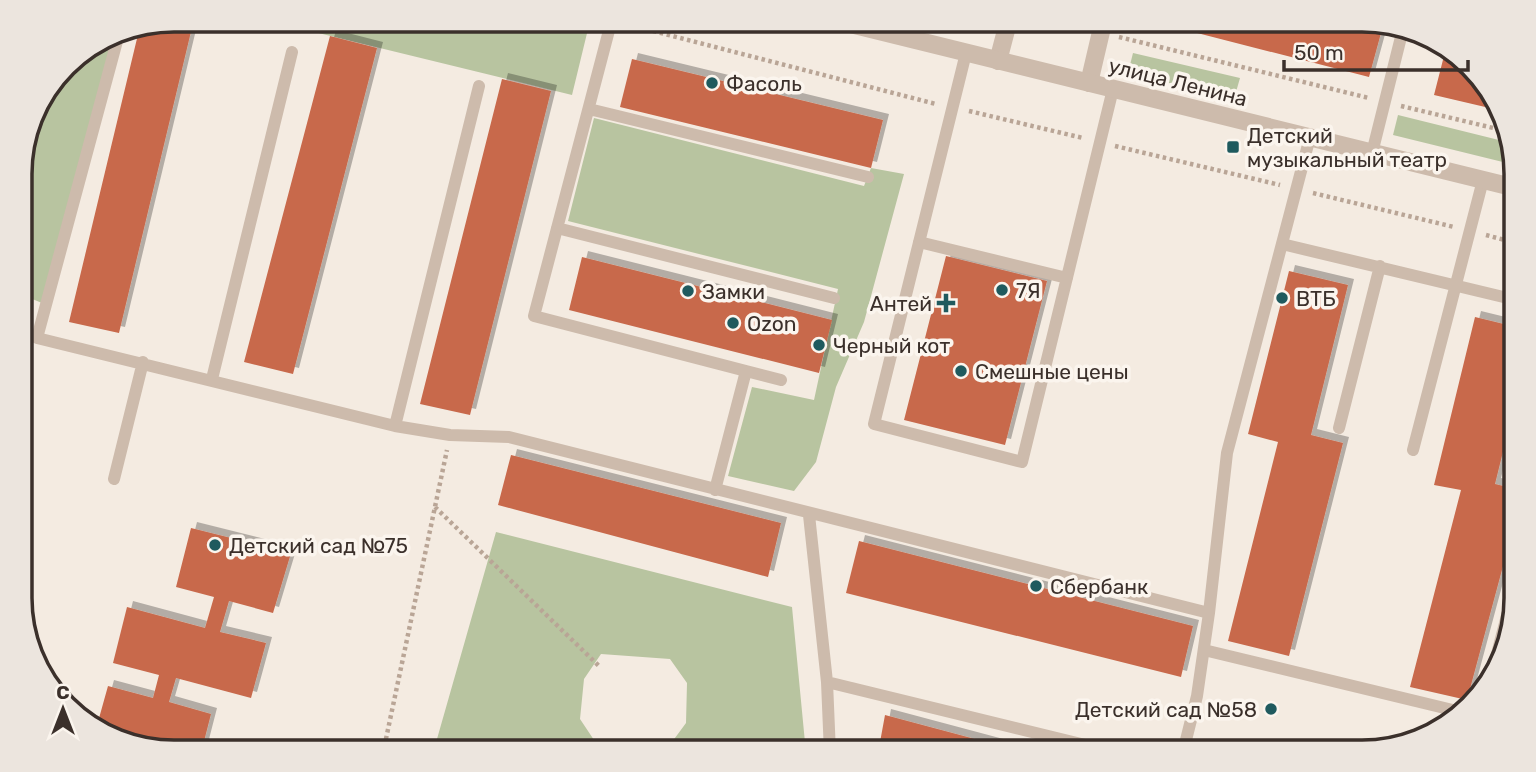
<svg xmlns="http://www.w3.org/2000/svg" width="1536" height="772" viewBox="0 0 1536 772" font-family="Rubik,sans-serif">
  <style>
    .green { fill: #b8c4a0 }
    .building { fill: #c8694b; filter: url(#shadow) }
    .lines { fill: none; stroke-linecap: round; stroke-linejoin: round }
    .path { stroke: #b9a596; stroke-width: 4.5; stroke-dasharray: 3.5 3.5; stroke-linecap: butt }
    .service { stroke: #cdbbac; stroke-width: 12 }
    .minor { stroke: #cdbbac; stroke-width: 18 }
    .tertiary { stroke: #cdbbac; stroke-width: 18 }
    .poi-dot { fill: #1f5a5e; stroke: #fbf5ee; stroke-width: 2.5 }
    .labels { text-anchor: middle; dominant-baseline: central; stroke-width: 7; stroke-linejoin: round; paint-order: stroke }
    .street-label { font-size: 21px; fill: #3b302b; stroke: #fbf5ee }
    .poi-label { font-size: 21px; fill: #3b302b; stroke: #fbf5ee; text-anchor: start }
    .rim { fill: none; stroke: #3b302b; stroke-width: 3.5 }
  </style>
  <defs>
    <filter id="shadow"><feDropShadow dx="6" dy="-6" stdDeviation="0" flood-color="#0004"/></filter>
  </defs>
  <rect width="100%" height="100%" fill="#f4ebe1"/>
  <path class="green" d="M 261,19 L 567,19 L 589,25 L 572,95 Z
    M 115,31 L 42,303 L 20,294 L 20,163 L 35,106 L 71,58 Z
    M 1133,53 L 1240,78 L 1234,99 L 1128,73 Z
    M 1398,115 L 1511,143 L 1515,154 L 1515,165 L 1393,135 Z
    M 594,118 L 864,186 L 871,168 L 904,174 L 864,322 L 836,387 L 816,462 L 794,491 L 728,476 L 752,387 L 814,400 L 838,289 L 568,221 Z
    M 496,532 L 792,607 L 806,753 L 681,752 L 672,742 L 686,723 L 687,683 L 670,659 L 601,654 L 584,679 L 580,719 L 598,746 L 594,753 L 433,753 Z"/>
  <path class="building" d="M 173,19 L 194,19 L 119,333 L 69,322 L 140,26 Z
    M 1171,19 L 1329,19 L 1381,33 L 1369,77 L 1170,26 Z
    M 330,36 L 377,48 L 293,374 L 244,362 Z
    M 1446,48 L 1485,80 L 1498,110 L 1434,95 Z
    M 632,59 L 883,120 L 871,168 L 620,107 Z
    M 502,79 L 551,91 L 470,415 L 420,404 Z
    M 946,256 L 1047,281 L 1005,445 L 904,420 Z
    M 582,257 L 832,320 L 819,373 L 569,310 Z
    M 1289,271 L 1348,285 L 1311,435 L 1343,443 L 1289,656 L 1228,641 L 1278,442 L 1248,434 Z
    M 1475,317 L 1516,327 L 1516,399 L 1495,484 L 1516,489 L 1517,514 L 1467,700 L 1410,687 L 1461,490 L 1434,485 Z
    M 511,455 L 781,523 L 768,577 L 498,505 Z
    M 191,528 L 291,553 L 273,613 L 229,601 L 220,632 L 266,643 L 251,698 L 176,678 L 169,702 L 211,714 L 201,753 L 173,753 L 106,737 L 96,729 L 108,686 L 153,698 L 159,675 L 113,663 L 127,607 L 205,628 L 214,597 L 176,587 Z
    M 859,541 L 1193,626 L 1181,677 L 846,593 Z
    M 885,715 L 1024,752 L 1024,753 L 878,753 Z"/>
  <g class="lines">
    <path class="path" d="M 1051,19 L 1084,28
      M 626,24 L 936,104
      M 1119,37 L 1369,98
      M 1401,106 L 1506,131
      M 969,111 L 1083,138
      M 1115,146 L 1280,185
      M 1313,193 L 1454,227
      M 1486,235 L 1516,243
      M 435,507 L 600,667
      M 383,753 L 447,450"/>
    <path class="service" d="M 612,19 L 534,316 L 746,371 L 715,490
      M 120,30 L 37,338 L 395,426 L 479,86
      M 966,53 L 874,424 L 1022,462 L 1113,89
      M 589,109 L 868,177
      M 1372,153 L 1403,29
      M 557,228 L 834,298
      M 919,242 L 1067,278
      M 1282,244 L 1516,300
      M 746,371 L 781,380
      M 212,379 L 292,52
      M 395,426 L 450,435 L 509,437 L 1209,613 L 1227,453 L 1310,137
      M 1339,428 L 1380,266
      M 1413,450 L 1483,180
      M 114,479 L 143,362
      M 809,515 L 827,682 L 1118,753
      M 1204,650 L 1461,712
      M 1491,677 L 1517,577
      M 827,682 L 830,753
      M 1183,752 L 1197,696 L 1209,613"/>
    <path class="minor" d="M 998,61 L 1009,19
      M 1089,83 L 1104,19"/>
    <path class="tertiary" d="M 830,19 L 1516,188"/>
  </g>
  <g class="poi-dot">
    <circle cx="712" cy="83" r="7"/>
    <rect x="1226" y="140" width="14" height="14" rx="3.5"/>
    <circle cx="1002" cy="290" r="7"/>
    <circle cx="688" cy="291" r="7"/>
    <circle cx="1282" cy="298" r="7"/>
    <path d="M942.5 292.5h7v7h7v7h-7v7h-7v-7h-7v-7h7z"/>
    <circle cx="733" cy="323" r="7"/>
    <circle cx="819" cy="345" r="7"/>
    <circle cx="961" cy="371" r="7"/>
    <circle cx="215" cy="545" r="7"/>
    <circle cx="1036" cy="586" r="7"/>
    <circle cx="1271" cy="709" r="7"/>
  </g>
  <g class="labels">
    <g class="street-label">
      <text transform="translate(1178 82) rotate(14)">улица Ленина</text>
    </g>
    <g class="poi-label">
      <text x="726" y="83">Фасоль</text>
      <text x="1247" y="135">Детский<tspan x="1247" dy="24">музыкальный театр</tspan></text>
      <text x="1016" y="290">7Я</text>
      <text x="702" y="291">Замки</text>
      <text x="1296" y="298">ВТБ</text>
      <text x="932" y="303" text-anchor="end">Антей</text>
      <text x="747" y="323">Ozon</text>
      <text x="833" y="345">Черный кот</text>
      <text x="975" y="371">Смешные цены</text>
      <text x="229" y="545">Детский сад №75</text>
      <text x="1050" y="586">Сбербанк</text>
      <text x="1257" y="709" text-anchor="end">Детский сад №58</text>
    </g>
  </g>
  <path d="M0 0H1536V772H0ZM174 32H1362A142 142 0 0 1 1504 174V598A142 142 0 0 1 1362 740H174A142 142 0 0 1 32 598V174A142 142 0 0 1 174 32Z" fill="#ece5de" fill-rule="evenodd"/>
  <path class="rim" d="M174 32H1362A142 142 0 0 1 1504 174V598A142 142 0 0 1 1362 740H174A142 142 0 0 1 32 598V174A142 142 0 0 1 174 32Z"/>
  <g transform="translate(63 709)" stroke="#fbf5ee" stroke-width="5" paint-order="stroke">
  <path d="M0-5L12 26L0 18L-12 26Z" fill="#3b302b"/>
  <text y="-10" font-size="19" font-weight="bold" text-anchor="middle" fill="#3b302b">С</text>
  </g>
  <path d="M1284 60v10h184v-10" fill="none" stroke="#3b302b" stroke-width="3.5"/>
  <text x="1294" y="60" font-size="21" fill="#3b302b" stroke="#fbf5ee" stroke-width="5" paint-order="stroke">50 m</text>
</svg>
